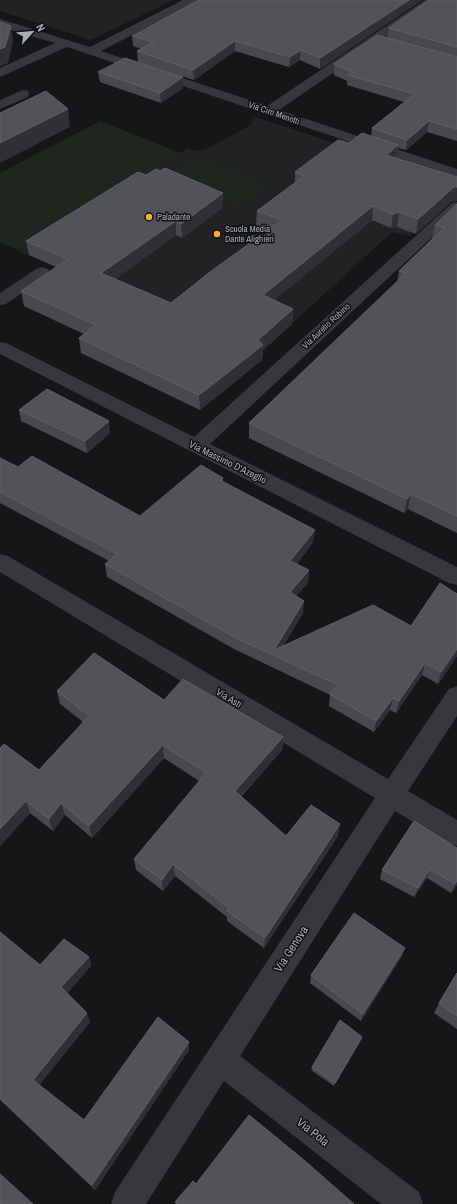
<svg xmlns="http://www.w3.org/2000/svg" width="457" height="1204" viewBox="0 0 457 1204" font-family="'Archivo Narrow',sans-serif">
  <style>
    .built { fill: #222225 }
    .green { fill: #1e261f }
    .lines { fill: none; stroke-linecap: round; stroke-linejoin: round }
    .street { fill: #37383d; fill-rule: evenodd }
    .wall { fill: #47494d }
    .shaded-wall { fill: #2f3033 }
    .building { fill: #525359; stroke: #5f6168 }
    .poi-dot { fill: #f2b134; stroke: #111113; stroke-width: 1.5 }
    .labels { text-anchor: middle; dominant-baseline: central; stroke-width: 3; stroke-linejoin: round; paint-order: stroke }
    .far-street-label { font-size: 9px; fill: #a8adb8; stroke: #111113 }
    .far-poi-label { font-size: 9px; fill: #a8adb8; stroke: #111113; text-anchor: start }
    .street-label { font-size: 10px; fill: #a8adb8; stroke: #111113 }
    .near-street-label { font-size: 12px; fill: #a8adb8; stroke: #111113 }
  </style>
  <rect width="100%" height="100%" fill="#161618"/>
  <path class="built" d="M 0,0 L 173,0 L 91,40 L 0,11 Z
    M 252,116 L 454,182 L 457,194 L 410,236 L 392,232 L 258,355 L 17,250 L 188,148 L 197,151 L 209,148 L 252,124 Z"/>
  <path class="green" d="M 100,121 L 180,153 L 17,250 L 0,242 L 0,173 Z
    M 196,156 L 269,184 L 240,206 L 165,177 Z"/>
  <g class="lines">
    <path class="street" d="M 183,0 L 198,0 L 196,2 L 101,51 L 267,106 L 425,0 L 439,0 L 279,110 L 457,169 L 457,178 L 67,47 L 0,77 L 0,68 L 55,43 L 0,27 L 0,19 L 90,47 Z
      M 23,90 L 28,91 L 29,94 L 28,97 L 0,109 L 0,100 Z
      M 457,202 L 457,214 L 210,444 L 457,567 L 457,585 L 449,583 L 0,354 L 0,342 L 6,343 L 194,437 L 452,203 Z
      M 42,267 L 48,269 L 50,272 L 48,275 L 6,304 L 0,305 L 0,293 L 36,269 Z
      M 0,554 L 8,556 L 388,779 L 449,689 L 457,686 L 457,716 L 408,791 L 457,820 L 457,846 L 448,843 L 395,811 L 240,1056 L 419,1192 L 423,1204 L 381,1204 L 224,1081 L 146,1204 L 111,1204 L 115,1192 L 375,798 L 0,572 Z"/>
  </g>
  <path class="wall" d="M 199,0 L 422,0 L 320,69 L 300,60 L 289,67 L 235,51 L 194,80 L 138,62 L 137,51 L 142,49 L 133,46 L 132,36 Z
    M 457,0 L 457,141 L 427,132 L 406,150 L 398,148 L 396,158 L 451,202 L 416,234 L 397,227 L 391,228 L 372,220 L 274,300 L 293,309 L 292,324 L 263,350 L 262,360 L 200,410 L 81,353 L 79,338 L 84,334 L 24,306 L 21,291 L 56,267 L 29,255 L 26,241 L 223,207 L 182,238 L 176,235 L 115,279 L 171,303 L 268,230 L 256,225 L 257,211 L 295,183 L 295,172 L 349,143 L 371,136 L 372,128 L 404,102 L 347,85 L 347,81 L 334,75 L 334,64 L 387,38 L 389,28 Z
    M 98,72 L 183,88 L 161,103 L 100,82 Z
    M 457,204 L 457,533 L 408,509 L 404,513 L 249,438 L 249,423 L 397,282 L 399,271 L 432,239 L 435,225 Z
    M 19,410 L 110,433 L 87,453 L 21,421 Z
    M 0,458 L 18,467 L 140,516 L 223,478 L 223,482 L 313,542 L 297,564 L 309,570 L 308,583 L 296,596 L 303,613 L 283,646 L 457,656 L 438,684 L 422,675 L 396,713 L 390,710 L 374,732 L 329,706 L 330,695 L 234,649 L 107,577 L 105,564 L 109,561 L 0,503 Z
    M 57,691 L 164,700 L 283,737 L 282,750 L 241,797 L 286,836 L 338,836 L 264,948 L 227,921 L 227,917 L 175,876 L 163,891 L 136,870 L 134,859 L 199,781 L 164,758 L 92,838 L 65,815 L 53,831 L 30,813 L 0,846 L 0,748 L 39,770 L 83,722 L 60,704 Z
    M 414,821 L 457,885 L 451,893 L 427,878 L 414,897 L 380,879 L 382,870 Z
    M 0,932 L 40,965 L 89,957 L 91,966 L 67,993 L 90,1022 L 39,1085 L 84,1120 L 189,1042 L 189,1050 L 95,1190 L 0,1100 Z
    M 402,956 L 361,1021 L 310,983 L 311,975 Z
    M 457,973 L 457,1029 L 434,1013 L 439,1003 Z
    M 361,1040 L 334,1086 L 311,1070 L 312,1067 Z"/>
  <path class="shaded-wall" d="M 409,0 L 422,0 L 320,69 L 320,58 Z
    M 11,26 L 13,42 L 8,63 L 0,66 L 0,49 Z
    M 235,41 L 235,51 L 194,80 L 193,70 Z
    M 301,50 L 300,60 L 289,67 L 290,57 Z
    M 183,77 L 183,88 L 161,103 L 160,93 Z
    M 68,109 L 70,127 L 0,163 L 0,143 Z
    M 429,121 L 427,132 L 406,150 L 407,140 Z
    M 398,145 L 396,159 L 386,155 Z
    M 454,187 L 457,187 L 457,201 L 451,202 L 416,234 L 418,219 Z
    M 223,193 L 223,207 L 182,238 L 181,224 Z
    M 373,206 L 372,220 L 262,310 L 263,295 Z
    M 399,212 L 397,227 L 391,228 L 393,214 Z
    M 176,221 L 176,235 L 103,288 L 101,273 Z
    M 293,309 L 292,324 L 263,350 L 262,360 L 200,410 L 199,395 L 258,340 Z
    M 109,421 L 110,433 L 87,453 L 85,441 Z
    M 411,494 L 408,509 L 404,513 L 407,499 Z
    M 315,530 L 313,542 L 289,574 L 290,561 Z
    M 309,570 L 308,583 L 289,604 L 290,592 Z
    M 304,601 L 303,613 L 277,657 L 274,650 Z
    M 457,649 L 457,656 L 438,684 L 441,672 Z
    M 425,663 L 422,675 L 396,713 L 399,701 Z
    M 393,698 L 390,710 L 374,732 L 376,721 Z
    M 283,737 L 282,750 L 234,804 L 235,791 Z
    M 163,745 L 164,758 L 92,838 L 89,826 Z
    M 26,801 L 30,813 L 0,846 L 0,829 Z
    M 61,803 L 65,815 L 53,831 L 49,819 Z
    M 340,824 L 338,836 L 264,948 L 265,938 Z
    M 173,864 L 175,876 L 163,891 L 162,880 Z
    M 430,869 L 427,878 L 414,897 L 418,888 Z
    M 457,881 L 457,885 L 451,893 L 455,884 Z
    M 405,948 L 402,956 L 361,1021 L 363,1014 Z
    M 89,957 L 91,966 L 65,996 L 61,987 Z
    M 87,1013 L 90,1022 L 37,1088 L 33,1080 Z
    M 362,1037 L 361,1040 L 334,1086 L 335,1083 Z
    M 189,1042 L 189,1050 L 95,1190 L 92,1185 Z"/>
  <path class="building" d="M 199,0 L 409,0 L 320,58 L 301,50 L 290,57 L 235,41 L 193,70 L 137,51 L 154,42 L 132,36 Z
    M 429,0 L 457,0 L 457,47 L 389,28 Z
    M 0,22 L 11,26 L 5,47 L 0,49 Z
    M 377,35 L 457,57 L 457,129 L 429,121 L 407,140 L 372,128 L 415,94 L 348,75 L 352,72 L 334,64 Z
    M 125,58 L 183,77 L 160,93 L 98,72 Z
    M 46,91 L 68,109 L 0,143 L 0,113 Z
    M 362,133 L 398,145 L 386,155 L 457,177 L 457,187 L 454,187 L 418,219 L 399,212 L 393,214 L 373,206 L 263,295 L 293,309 L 258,340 L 263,345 L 199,395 L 79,338 L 96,325 L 21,291 L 68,259 L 26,241 L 138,172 L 146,175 L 156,169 L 160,171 L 165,168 L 223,193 L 181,224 L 176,221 L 101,273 L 171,303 L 210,272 L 282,220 L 257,211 L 304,176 L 295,172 L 338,140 L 349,143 Z
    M 457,204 L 457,516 L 411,494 L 407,499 L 249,423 L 406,273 L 399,271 L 444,228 L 435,225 Z
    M 47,389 L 109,421 L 85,441 L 19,410 Z
    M 32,456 L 140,516 L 201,465 L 223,478 L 220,480 L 315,530 L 290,561 L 309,570 L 290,592 L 304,601 L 274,650 L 373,605 L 411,626 L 440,583 L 457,594 L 457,649 L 441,672 L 425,663 L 399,701 L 393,698 L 376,721 L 330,694 L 338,685 L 234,637 L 105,564 L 117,554 L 0,492 L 0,458 L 18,467 Z
    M 94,653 L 164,700 L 183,679 L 283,737 L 235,791 L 286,836 L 311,805 L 340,824 L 265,938 L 227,911 L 229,908 L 173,864 L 162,880 L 134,859 L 206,773 L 163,745 L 89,826 L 61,803 L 49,819 L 26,801 L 0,829 L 0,748 L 4,744 L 39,770 L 89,716 L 57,691 Z
    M 414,821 L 457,848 L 457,881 L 455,884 L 430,869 L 418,888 L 382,870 Z
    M 354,913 L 405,948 L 363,1014 L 311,975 Z
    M 0,932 L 40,965 L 64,939 L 89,957 L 61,987 L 87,1013 L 33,1080 L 84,1120 L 158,1017 L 189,1042 L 92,1185 L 0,1098 Z
    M 457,973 L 457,1016 L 439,1003 Z
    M 340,1020 L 362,1037 L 335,1083 L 312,1067 Z
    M 249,1115 L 305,1161 L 354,1204 L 177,1204 L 175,1202 L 193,1181 L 196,1184 Z
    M 0,1174 L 33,1204 L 0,1204 Z"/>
  <g class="poi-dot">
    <circle cx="149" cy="217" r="4"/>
    <circle cx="217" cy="234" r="4"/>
  </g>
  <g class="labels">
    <g class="far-street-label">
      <text transform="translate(274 113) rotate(19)">Via Ciro Menotti</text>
      <text transform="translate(326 326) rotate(-43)">Via Aurelio Robino</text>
    </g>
    <g class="far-poi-label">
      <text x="157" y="217">Paladante</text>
      <text x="225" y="229">Scuola Media<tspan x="225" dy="10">Dante Alighieri</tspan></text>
    </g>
    <g class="street-label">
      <text transform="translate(228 462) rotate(26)">Via Massimo D'Azeglio</text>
      <text transform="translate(229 698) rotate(31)">Via Asti</text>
    </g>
    <g class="near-street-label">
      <text transform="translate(291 949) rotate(-57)">Via Genova</text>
      <text transform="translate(313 1132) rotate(38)">Via Pola</text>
    </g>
  </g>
  <g transform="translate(32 32) rotate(63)" stroke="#111113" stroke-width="3" paint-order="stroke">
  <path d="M0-3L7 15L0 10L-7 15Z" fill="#a8adb8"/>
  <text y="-6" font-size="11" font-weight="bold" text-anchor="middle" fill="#a8adb8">N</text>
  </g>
</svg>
